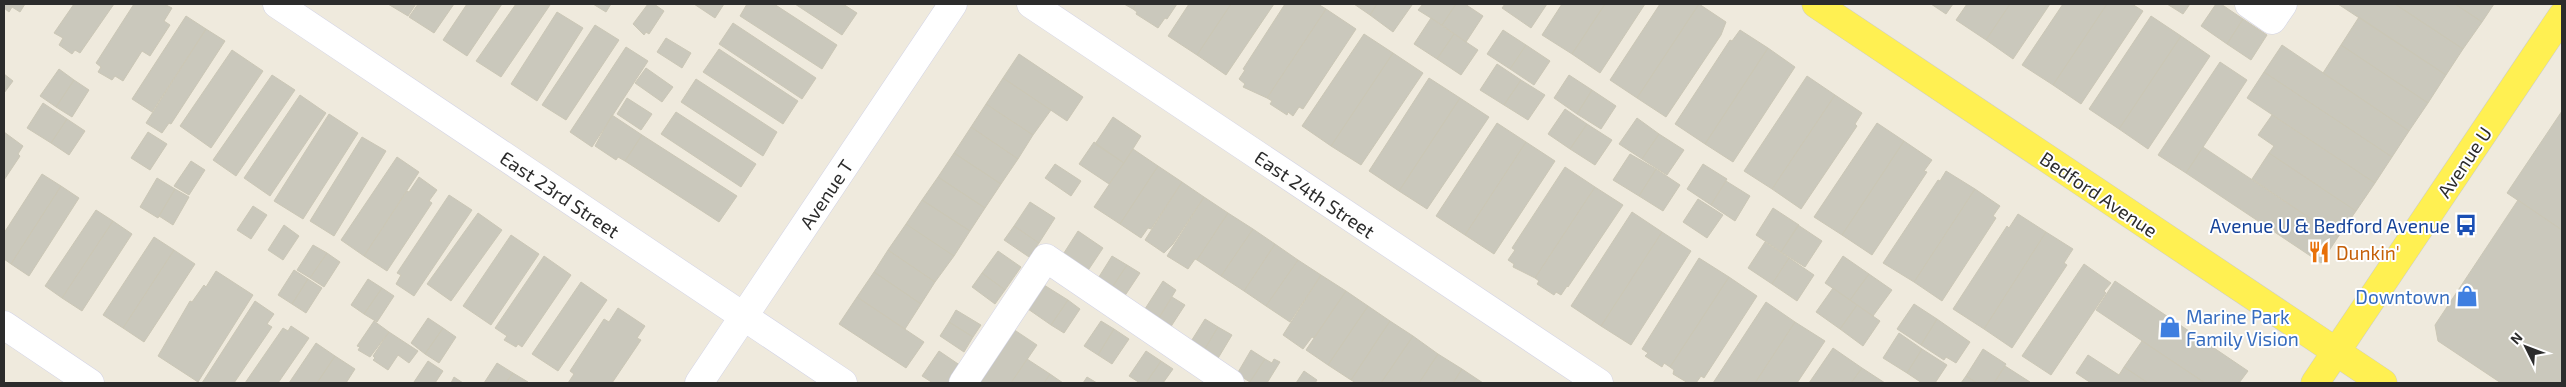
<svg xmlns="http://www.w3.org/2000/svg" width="2566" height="387" viewBox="0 0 2566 387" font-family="'Exo 2',sans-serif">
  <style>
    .building { fill: #cac8bc; stroke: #cbc7b6 }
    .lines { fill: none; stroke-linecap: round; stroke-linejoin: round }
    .minor-casing { stroke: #d2d3e6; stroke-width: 29 }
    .major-casing { stroke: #ccc; stroke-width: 29 }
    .minor { stroke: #fff; stroke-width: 28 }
    .major { stroke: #fff052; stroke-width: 28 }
    .labels { text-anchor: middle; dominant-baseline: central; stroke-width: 4; stroke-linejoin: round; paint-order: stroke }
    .street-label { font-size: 19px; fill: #2c2c2c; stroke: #fff }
    .transit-label { font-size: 19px; fill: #164399; stroke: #fff; text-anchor: end }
    .food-label { font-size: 19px; fill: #c56008; stroke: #fff; text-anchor: start }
    .shop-label { font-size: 19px; fill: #366cbe; stroke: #fff; text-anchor: end }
  </style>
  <rect width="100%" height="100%" fill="#efeadd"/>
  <path class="building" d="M 4,4 L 25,4 L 20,12 L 12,7 L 9,12 L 4,8 Z
    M 74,4 L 114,4 L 80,53 L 75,50 L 72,54 L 59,45 L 63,38 L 54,33 Z
    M 134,4 L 164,4 L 172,8 L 164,21 L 170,25 L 150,56 L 142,51 L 123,81 L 115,76 L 112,80 L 98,72 L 101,67 L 96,63 Z
    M 388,4 L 416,4 L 408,16 Z
    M 418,4 L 454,4 L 434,33 L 409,17 Z
    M 467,4 L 502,4 L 467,56 L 443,40 Z
    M 516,4 L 550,5 L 501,77 L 476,61 Z
    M 593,4 L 611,4 L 606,12 Z
    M 648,4 L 654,4 L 664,11 L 649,34 L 646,32 L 644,35 L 633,24 Z
    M 694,4 L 724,4 L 715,18 Z
    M 747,4 L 774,4 L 837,45 L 822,69 L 740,16 Z
    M 795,4 L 843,4 L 857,13 L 842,35 Z
    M 1124,4 L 1136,4 L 1133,9 Z
    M 1136,4 L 1177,4 L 1167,19 L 1165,18 L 1158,28 L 1136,14 L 1137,12 L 1133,9 Z
    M 1189,4 L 1231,4 L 1197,55 L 1168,36 Z
    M 1231,4 L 1274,4 L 1226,75 L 1197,55 Z
    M 1285,4 L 1318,4 L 1326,9 L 1267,98 L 1243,87 L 1245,84 L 1239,79 L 1245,70 L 1243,69 Z
    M 1354,4 L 1377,4 L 1370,15 Z
    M 1377,4 L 1410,4 L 1412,5 L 1393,32 L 1370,15 Z
    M 1423,4 L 1456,4 L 1442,25 L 1418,10 Z
    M 1456,4 L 1465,4 L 1483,16 L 1466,42 L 1442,25 Z
    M 1505,4 L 1547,4 L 1531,28 L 1502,8 Z
    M 1562,4 L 1605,4 L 1572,54 L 1542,35 Z
    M 1605,4 L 1645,4 L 1600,73 L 1572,54 Z
    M 1660,4 L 1699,4 L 1637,98 L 1610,80 Z
    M 1699,4 L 1726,22 L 1721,35 L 1666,117 L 1637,98 Z
    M 1931,4 L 1953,4 L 1946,14 Z
    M 1967,4 L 2010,4 L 1986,40 L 1956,20 Z
    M 2010,4 L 2050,4 L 2013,59 L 1986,40 Z
    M 2063,4 L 2107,4 L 2053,85 L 2022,65 Z
    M 2107,4 L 2132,4 L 2143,11 L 2081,104 L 2053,85 Z
    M 2167,4 L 2190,4 L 2183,14 Z
    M 2216,4 L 2221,4 L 2243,19 L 2227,44 L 2201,26 Z
    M 2338,4 L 2395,4 L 2463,49 L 2446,75 Z
    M 2395,4 L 2455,4 L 2482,22 L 2463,49 Z
    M 2455,4 L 2494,4 L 2482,22 Z
    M 1326,9 L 1356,29 L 1303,109 L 1299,107 L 1293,116 L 1288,112 L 1287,115 L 1270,104 L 1272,101 L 1267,98 Z
    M 557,12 L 583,28 L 537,101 L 511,84 Z
    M 186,16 L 206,29 L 152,112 L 132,99 Z
    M 2151,16 L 2181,36 L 2119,129 L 2089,109 Z
    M 2359,17 L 2446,75 L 2428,103 L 2341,45 Z
    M 1431,18 L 1454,34 L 1437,59 L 1414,44 Z
    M 2243,19 L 2267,35 L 2251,60 L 2227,44 Z
    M 733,23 L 816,78 L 802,99 L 719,44 Z
    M 595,25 L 619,40 L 566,120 L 542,105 Z
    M 206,29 L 225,41 L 171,124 L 169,123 L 162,133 L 146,123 Z
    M 1503,30 L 1526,45 L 1510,69 L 1487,54 Z
    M 1740,30 L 1768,48 L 1705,144 L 1675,124 L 1730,40 L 1732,41 Z
    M 1364,34 L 1393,53 L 1331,146 L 1302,126 Z
    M 1454,34 L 1478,50 L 1461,75 L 1437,59 Z
    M 2181,36 L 2210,56 L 2148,149 L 2119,129 Z
    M 666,38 L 691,53 L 682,68 L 657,52 Z
    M 1526,45 L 1550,61 L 1534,85 L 1510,69 Z
    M 2282,45 L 2409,131 L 2392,157 L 2264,72 Z
    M 2341,45 L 2428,103 L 2409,131 L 2323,73 Z
    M 626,47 L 648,61 L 592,147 L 570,132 Z
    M 1768,48 L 1795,67 L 1733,162 L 1705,144 Z
    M 719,49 L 798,101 L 783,124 L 703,72 Z
    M 232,50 L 263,71 L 211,148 L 180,126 Z
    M 1393,53 L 1423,73 L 1361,165 L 1331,146 Z
    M 1019,54 L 1083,97 L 1067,121 L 1003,78 Z
    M 2220,62 L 2247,80 L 2186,173 L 2158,155 Z
    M 1497,64 L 1521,80 L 1504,105 L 1480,90 Z
    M 646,68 L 673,87 L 662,102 L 635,83 Z
    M 59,69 L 74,80 L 56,107 L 40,96 Z
    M 2264,72 L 2392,157 L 2375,183 L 2247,98 Z
    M 4,74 L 13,81 L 4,93 Z
    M 272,75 L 295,90 L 236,176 L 213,160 Z
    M 1569,75 L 1592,90 L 1577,114 L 1554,98 Z
    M 1807,76 L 1835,95 L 1772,189 L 1744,171 Z
    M 1003,78 L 1051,110 L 1033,135 L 986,104 Z
    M 1429,78 L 1460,98 L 1399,191 L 1369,171 Z
    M 696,79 L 777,132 L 763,156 L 681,102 Z
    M 74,80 L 89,90 L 72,117 L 56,107 Z
    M 1521,80 L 1545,95 L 1528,120 L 1504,105 Z
    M 1592,90 L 1616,106 L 1601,129 L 1577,114 Z
    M 300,95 L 326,113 L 270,196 L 244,178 Z
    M 1835,95 L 1862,113 L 1855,124 L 1857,126 L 1801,209 L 1772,189 Z
    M 627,98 L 652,114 L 641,130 L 617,114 Z
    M 1460,98 L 1489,117 L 1427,209 L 1399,191 Z
    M 43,103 L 67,119 L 51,143 L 27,128 Z
    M 986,104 L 1033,135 L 1018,159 L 971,127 Z
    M 1565,109 L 1587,124 L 1570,149 L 1548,134 Z
    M 2562,111 L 2562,230 L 2507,193 Z
    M 676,112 L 756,164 L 741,187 L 661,134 Z
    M 329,114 L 358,133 L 303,219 L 274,201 Z
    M 612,115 L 642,135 L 625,161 L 618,157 L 616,160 L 595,146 Z
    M 2272,115 L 2375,183 L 2356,211 L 2269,153 L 2274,146 L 2258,135 Z
    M 1113,117 L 1141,136 L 1124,163 L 1095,144 Z
    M 1637,118 L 1659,134 L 1642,159 L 1619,144 Z
    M 67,119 L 85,131 L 69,155 L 51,143 Z
    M 1497,123 L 1526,142 L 1465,235 L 1436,216 Z
    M 1877,123 L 1904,141 L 1842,235 L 1814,217 Z
    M 1587,124 L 1612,140 L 1595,165 L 1570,149 Z
    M 971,127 L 1018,159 L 1001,184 L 954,153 Z
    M 4,132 L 23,146 L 18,154 L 20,156 L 4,180 Z
    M 148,132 L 167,144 L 150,170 L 131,158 Z
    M 1659,134 L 1684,150 L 1667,175 L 1642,159 Z
    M 642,135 L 737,196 L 719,222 L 625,161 Z
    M 362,137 L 386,151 L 334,236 L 310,221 Z
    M 1904,141 L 1932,160 L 1924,171 L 1927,172 L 1872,255 L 1842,235 Z
    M 1094,142 L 1124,163 L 1109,184 L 1079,164 Z
    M 1526,142 L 1555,161 L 1494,254 L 1465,235 Z
    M 2203,147 L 2338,237 L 2321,263 L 2186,173 Z
    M 1133,149 L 1158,166 L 1120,224 L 1094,207 Z
    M 954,153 L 1001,184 L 985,208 L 938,177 Z
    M 2269,153 L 2356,211 L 2338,237 L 2252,179 Z
    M 1630,154 L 1656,169 L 1639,196 L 1613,180 Z
    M 397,157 L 419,172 L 364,256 L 341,240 Z
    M 191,161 L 205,170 L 189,195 L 174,186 Z
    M 1055,164 L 1081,181 L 1071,196 L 1045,178 Z
    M 1703,164 L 1727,179 L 1711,205 L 1687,189 Z
    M 1158,166 L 1182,182 L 1151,229 L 1148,228 L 1141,238 L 1120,224 Z
    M 1565,167 L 1595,187 L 1535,278 L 1513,267 L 1514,264 L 1508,260 L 1515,250 L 1512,248 Z
    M 1656,169 L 1680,185 L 1663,211 L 1639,196 Z
    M 1946,171 L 1975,189 L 1914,282 L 1883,263 L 1938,180 L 1940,181 Z
    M 42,174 L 61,186 L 11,264 L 4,259 L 4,233 Z
    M 419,177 L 437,190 L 429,201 L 432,203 L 387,271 L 364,256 L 407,191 L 409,192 Z
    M 938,177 L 985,208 L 970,231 L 922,200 Z
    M 157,178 L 175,189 L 158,218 L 140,207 Z
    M 1726,181 L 1750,196 L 1735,221 L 1711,205 Z
    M 1182,182 L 1204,197 L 1173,244 L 1164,253 L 1145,240 Z
    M 61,186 L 79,198 L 29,276 L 11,264 Z
    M 1595,187 L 1623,205 L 1568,287 L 1567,286 L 1561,295 L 1556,292 L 1554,295 L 1537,284 L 1539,281 L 1535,278 Z
    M 175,189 L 189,197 L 173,225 L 159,216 Z
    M 1975,189 L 2000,206 L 1993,216 L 1996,218 L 1942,301 L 1914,282 Z
    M 449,195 L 472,210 L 414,296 L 396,284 L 401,275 L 397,273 Z
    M 1204,197 L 1228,213 L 1197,260 L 1195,259 L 1188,269 L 1167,256 Z
    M 1698,199 L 1723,215 L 1707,238 L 1683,222 Z
    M 922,200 L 970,231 L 954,256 L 906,224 Z
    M 2518,200 L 2562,230 L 2562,383 L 2501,383 L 2438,341 L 2435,325 Z
    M 1030,202 L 1055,218 L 1039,243 L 1014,226 Z
    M 253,206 L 267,215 L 251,239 L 237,230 Z
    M 1773,208 L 1799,225 L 1781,252 L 1756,235 Z
    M 96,210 L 113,221 L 62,298 L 45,286 Z
    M 1632,212 L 1662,232 L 1601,326 L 1571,306 Z
    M 478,213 L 502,230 L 451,301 L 427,284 Z
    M 1228,213 L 1253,229 L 1221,276 L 1197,260 Z
    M 2018,214 L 2046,232 L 1984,329 L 1953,309 L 2007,226 L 2009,228 Z
    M 113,221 L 132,234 L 82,311 L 62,298 Z
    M 906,224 L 954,256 L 935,282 L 888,250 Z
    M 284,225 L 299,236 L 283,260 L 268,250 Z
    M 1798,225 L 1822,241 L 1805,267 L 1781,252 Z
    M 1014,226 L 1039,243 L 1029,257 L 1004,240 Z
    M 1253,229 L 1275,244 L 1244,291 L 1221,276 Z
    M 1078,231 L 1103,248 L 1087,272 L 1062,256 Z
    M 1662,232 L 1691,251 L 1631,345 L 1601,326 Z
    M 2046,232 L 2073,249 L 2064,263 L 2067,265 L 2012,348 L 1984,329 Z
    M 511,235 L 539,254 L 491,325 L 463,306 Z
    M 154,237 L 174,250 L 123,328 L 103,315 Z
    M 1765,242 L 1789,258 L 1772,284 L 1748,268 Z
    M 1275,244 L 1298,260 L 1266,306 L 1244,291 Z
    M 313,245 L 327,253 L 310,278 L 297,270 Z
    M 174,250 L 195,264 L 144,342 L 123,328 Z
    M 888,250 L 935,282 L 921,304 L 874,272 Z
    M 998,251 L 1021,267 L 1005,290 L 982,273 Z
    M 327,253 L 340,262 L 324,287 L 310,278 Z
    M 544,256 L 571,275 L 522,347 L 518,344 L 516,347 L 504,340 L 507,336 L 495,328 Z
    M 1112,256 L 1127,265 L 1111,289 L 1097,280 Z
    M 1843,256 L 1869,274 L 1850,300 L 1825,283 Z
    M 1699,258 L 1729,277 L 1670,367 L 1664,363 L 1662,367 L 1645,356 L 1648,353 L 1642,349 Z
    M 1789,258 L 1814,275 L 1797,301 L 1772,284 Z
    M 1298,260 L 1321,275 L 1290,322 L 1266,306 Z
    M 2084,264 L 2111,283 L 2104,291 L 2106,293 L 2051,375 L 2022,356 Z
    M 1127,265 L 1140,273 L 1124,297 L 1111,289 Z
    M 294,270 L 308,279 L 292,304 L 278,295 Z
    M 216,271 L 253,295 L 198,382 L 158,356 L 190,301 L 192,302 L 204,285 L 206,287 Z
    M 874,272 L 921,304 L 905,329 L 857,297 Z
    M 982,273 L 1005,290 L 995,304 L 972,287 Z
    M 1869,274 L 1892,290 L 1873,316 L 1850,300 Z
    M 1321,275 L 1346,291 L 1314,338 L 1312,337 L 1303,349 L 1283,335 Z
    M 1729,277 L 1757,296 L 1704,378 L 1701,376 L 1696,383 L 1688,383 L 1673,374 L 1674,370 L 1670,367 Z
    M 308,279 L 322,288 L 306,313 L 292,304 Z
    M 368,279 L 382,288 L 364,314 L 351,305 Z
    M 1163,281 L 1176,290 L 1157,321 L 1143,312 Z
    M 2115,281 L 2248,371 L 2239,383 L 2205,383 L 2096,310 Z
    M 581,282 L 607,300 L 558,371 L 532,354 Z
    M 1044,285 L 1068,300 L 1051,325 L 1028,309 Z
    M 382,288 L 394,296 L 377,322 L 364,314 Z
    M 1833,288 L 1857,305 L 1840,329 L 1816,312 Z
    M 1346,291 L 1368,306 L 1328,365 L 1306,350 Z
    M 857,297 L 924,342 L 906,368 L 839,324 Z
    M 1172,297 L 1185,305 L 1170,328 L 1157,321 Z
    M 1068,300 L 1080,309 L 1064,333 L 1051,325 Z
    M 255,301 L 274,314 L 267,324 L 272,327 L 234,383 L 202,383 Z
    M 1766,302 L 1795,322 L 1755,383 L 1713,383 Z
    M 1914,304 L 1937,319 L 1921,345 L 1897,329 Z
    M 1857,305 L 1880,321 L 1863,346 L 1840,329 Z
    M 1368,306 L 1390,321 L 1351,380 L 1328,365 Z
    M 618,308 L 645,326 L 637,338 L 641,340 L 612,383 L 568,383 L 574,374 L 570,371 L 604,319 L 609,322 Z
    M 956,310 L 981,325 L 973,337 L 949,322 Z
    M 428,318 L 443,328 L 425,354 L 411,343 Z
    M 1205,319 L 1218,327 L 1203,352 L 1190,343 Z
    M 1937,319 L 1970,342 L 1956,363 L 1946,357 L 1944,360 L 1921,345 Z
    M 374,321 L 389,332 L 370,357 L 358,350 L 360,347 L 357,346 Z
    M 1101,321 L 1114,329 L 1098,355 L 1084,346 Z
    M 1390,321 L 1413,336 L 1381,383 L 1356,383 L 1351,380 Z
    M 949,322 L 973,337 L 964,352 L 940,336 Z
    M 1795,322 L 1825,341 L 1797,383 L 1755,383 Z
    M 291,326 L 309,338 L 278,383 L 245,383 L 283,328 L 288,331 Z
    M 1218,327 L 1232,335 L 1217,360 L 1203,352 Z
    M 443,328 L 456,337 L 439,363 L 425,354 Z
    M 1013,329 L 1037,345 L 1011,383 L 977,383 Z
    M 1114,329 L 1129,339 L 1112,364 L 1098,355 Z
    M 389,332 L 418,351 L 409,363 L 398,355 L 388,370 L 373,360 L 375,358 L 373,356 Z
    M 1899,333 L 1922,349 L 1907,373 L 1883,358 Z
    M 1413,336 L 1438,354 L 1419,383 L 1381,383 Z
    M 2142,341 L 2205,383 L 2148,383 L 2124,367 Z
    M 316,343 L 335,356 L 317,383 L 289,383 Z
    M 1833,348 L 1862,368 L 1851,383 L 1809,383 Z
    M 1922,349 L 1947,365 L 1935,383 L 1922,383 L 1907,373 Z
    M 1983,349 L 2006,364 L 1994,383 L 1977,383 L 1966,376 Z
    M 1251,350 L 1265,359 L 1250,382 L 1237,374 Z
    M 939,351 L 967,370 L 958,383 L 933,383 L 922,376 Z
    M 1146,351 L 1161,361 L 1146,383 L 1140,383 L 1129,376 Z
    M 1438,354 L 1462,369 L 1453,383 L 1419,383 Z
    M 2088,355 L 2119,375 L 2124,367 L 2148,383 L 2091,383 L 2076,373 Z
    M 335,356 L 355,369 L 346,383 L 317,383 Z
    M 1027,359 L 1050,374 L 1044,383 L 1011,383 Z
    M 1265,359 L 1272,363 L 1274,359 L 1280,362 L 1267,383 L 1249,383 Z
    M 428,361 L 443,371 L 435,383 L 416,383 L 414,382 Z
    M 1161,361 L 1173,369 L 1163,383 L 1146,383 Z
    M 497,363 L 513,373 L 506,383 L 484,383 Z
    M 2005,366 L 2030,382 L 2030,383 L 1994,383 Z
    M 1862,368 L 1885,383 L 1851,383 Z
    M 1462,369 L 1483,383 L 1453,383 Z
    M 1304,371 L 1317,380 L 1315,383 L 1296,383 Z
    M 513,373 L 528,382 L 527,383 L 506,383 Z
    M 1050,374 L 1063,383 L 1044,383 Z
    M 1966,376 L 1977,383 L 1961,383 Z
    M 454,377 L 463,383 L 451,383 Z
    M 1087,377 L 1097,383 L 1083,383 Z"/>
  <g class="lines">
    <g class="minor-casing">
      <path id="minor" d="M 277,4 L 843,383
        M 1031,4 L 1599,383
        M 2249,4 L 2272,20 L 2283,4
        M 4,325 L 90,383
        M 699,383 L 953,4
        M 963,383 L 1046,258 L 1230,383"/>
    </g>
    <g class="major-casing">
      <path id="major" d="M 1816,4 L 2383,383
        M 2315,383 L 2562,16"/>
    </g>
    <use href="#minor" class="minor"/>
    <use href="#major" class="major"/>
  </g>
  <defs>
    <g id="bus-bare" transform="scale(1.725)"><path d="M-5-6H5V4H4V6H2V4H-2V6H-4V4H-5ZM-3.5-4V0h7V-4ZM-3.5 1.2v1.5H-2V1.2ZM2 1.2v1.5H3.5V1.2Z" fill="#1a4fb4" stroke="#fff" stroke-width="2.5" paint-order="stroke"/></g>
    <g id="restaurant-bare" transform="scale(1.725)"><path d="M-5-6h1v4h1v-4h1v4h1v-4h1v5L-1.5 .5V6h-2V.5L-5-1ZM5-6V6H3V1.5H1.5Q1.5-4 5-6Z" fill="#e8710a" stroke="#fff" stroke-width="2.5" paint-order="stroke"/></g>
    <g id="shop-bare" transform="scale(1.725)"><path d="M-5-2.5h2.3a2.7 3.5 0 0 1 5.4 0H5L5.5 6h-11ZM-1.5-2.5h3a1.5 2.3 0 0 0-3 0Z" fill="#3f7fe0" stroke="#fff" stroke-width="2.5" paint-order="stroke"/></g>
  </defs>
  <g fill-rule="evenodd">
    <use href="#bus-bare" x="2466" y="225"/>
    <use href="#restaurant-bare" x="2319" y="252"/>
    <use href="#shop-bare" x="2467" y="296"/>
    <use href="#shop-bare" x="2170" y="327"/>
  </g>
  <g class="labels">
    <g class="street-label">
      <text transform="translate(2464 162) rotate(-56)">Avenue U</text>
      <text transform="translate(560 194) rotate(34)">East 23rd Street</text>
      <text transform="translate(826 194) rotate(-56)">Avenue T</text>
      <text transform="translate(1315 194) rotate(34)">East 24th Street</text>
      <text transform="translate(2099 194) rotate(34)">Bedford Avenue</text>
    </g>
    <g class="transit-label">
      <text x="2450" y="225">Avenue U &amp; Bedford Avenue</text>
    </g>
    <g class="food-label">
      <text x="2336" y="252">Dunkin'</text>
    </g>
    <g class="shop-label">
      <text x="2450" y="296">Downtown</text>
      <text x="2186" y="316" text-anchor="start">Marine Park<tspan x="2186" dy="22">Family Vision</tspan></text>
    </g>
  </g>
  <rect width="2566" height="387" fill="none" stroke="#2c2c2c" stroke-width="10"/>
  <g transform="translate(2526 347) rotate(312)" stroke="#ffffff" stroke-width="4" paint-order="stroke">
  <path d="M0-4L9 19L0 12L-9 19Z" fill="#2c2c2c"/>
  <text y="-8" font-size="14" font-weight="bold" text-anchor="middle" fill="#2c2c2c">N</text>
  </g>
</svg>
